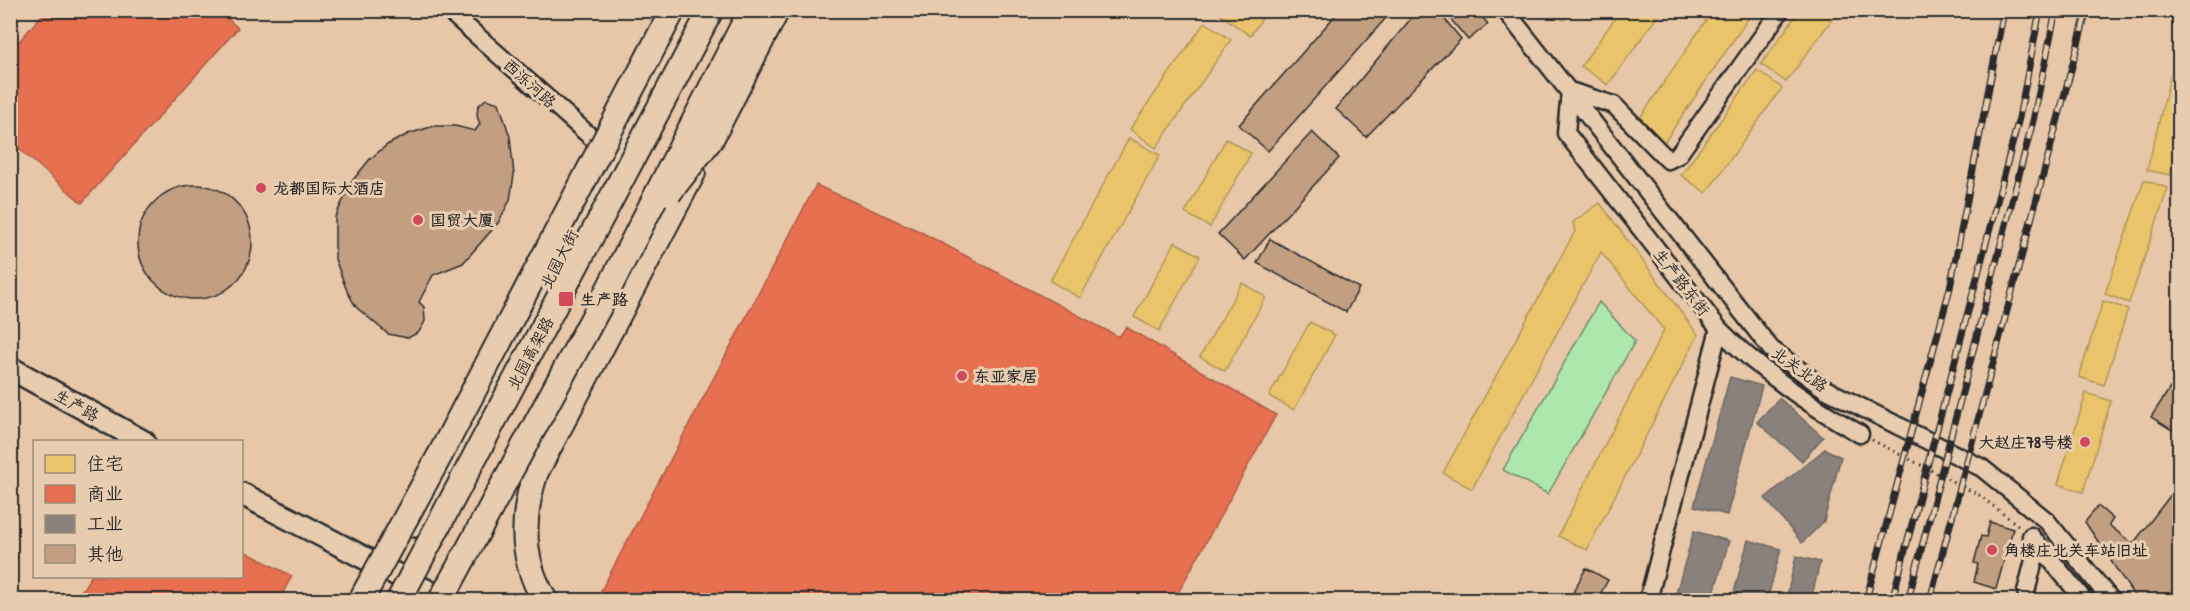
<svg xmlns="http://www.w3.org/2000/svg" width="2190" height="611" viewBox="0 0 2190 611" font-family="'Patrick Hand','LXGW WenKai TC',sans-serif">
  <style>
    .green { fill: #ade7ac; stroke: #6c896c; stroke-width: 1.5 }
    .homes { fill: #e9c46a; stroke: #b09657; stroke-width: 1.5 }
    .shops { fill: #e76f51; stroke: #af5b46; stroke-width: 1.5 }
    .industry { fill: #8a817c; stroke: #6e6764; stroke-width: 1.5 }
    .building { fill: #c29f81; stroke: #2b2b2b; stroke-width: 1.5 }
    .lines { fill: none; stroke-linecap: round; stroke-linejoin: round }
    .minor-casing { stroke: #2b2b2b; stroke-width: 21 }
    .major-casing { stroke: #2b2b2b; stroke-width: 26 }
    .highway-casing { stroke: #2b2b2b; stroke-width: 28 }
    .path { stroke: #2b2b2b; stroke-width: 3; stroke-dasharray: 1.5 4.5; stroke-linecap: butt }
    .minor { stroke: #e7ccaf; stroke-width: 16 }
    .major { stroke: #e7ccaf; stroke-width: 21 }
    .highway { stroke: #e7ccaf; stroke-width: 24 }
    .rail-casing { stroke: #2b2b2b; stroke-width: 7 }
    .rail { stroke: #e7ccaf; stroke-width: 4.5; stroke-dasharray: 14; stroke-linecap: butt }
    .highway-bridge-casing { stroke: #2b2b2b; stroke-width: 28; stroke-linecap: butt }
    .highway-bridge { stroke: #e7ccaf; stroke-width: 24 }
    .poi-dot { fill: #d1495b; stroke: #e7ccaf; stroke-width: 2 }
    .labels { text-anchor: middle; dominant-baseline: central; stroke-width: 6; stroke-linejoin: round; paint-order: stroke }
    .street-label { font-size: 16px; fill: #2b2b2b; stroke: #e7ccaf }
    .poi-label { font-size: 16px; font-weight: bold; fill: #2b2b2b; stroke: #e7ccaf; text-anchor: start }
  </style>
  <rect width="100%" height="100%" fill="#e7c7a8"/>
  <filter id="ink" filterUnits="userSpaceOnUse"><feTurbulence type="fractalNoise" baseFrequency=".0167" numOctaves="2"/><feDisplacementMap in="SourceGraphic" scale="12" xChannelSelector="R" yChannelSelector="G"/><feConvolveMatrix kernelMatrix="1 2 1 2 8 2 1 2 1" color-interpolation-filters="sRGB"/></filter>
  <g filter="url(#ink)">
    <path class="green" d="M 1599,302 L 1635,341 L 1548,494 L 1503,470 Z"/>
    <path class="homes" d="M 1223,10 L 1268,10 L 1250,36 L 1220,14 Z
      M 1550,10 L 1571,10 L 1564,20 Z
      M 1621,10 L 1662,10 L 1608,85 L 1581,66 Z
      M 1713,10 L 1754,10 L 1659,150 L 1631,131 Z
      M 1800,10 L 1839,10 L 1786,82 L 1761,64 Z
      M 1205,22 L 1231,40 L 1156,148 L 1130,129 Z
      M 2175,57 L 2180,59 L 2180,138 L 2170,175 L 2147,170 Z
      M 1757,70 L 1782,88 L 1706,193 L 1681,175 Z
      M 1129,138 L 1160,155 L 1080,298 L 1050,281 Z
      M 1226,139 L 1251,153 L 1210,227 L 1185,213 Z
      M 2144,180 L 2168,188 L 2129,303 L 2105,294 Z
      M 1600,203 L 1698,335 L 1587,550 L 1558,536 L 1664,330 L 1601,252 L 1472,489 L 1443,473 L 1575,231 L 1573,222 Z
      M 1175,242 L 1200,256 L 1159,331 L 1134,317 Z
      M 1242,283 L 1266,297 L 1225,371 L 1200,357 Z
      M 2103,301 L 2128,309 L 2104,385 L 2079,377 Z
      M 1310,322 L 1335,335 L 1294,410 L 1269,396 Z
      M 2086,393 L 2111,401 L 2083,492 L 2058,484 Z"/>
    <path class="shops" d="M 46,10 L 218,10 L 238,28 L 82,203 L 10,141 L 10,52 Z
      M 816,185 L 919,231 L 1119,337 L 1126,327 L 1276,415 L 1174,600 L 596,600 Z
      M 242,550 L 292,576 L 279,600 L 76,600 L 91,576 L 242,576 Z"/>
    <path class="industry" d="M 1730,377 L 1762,386 L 1727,515 L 1694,506 Z
      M 1779,398 L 1823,437 L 1802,461 L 1757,422 Z
      M 1825,449 L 1841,457 L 1824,521 L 1802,543 L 1765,498 Z
      M 1694,531 L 1729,541 L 1712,600 L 1674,600 Z
      M 1748,540 L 1781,549 L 1767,600 L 1732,600 Z
      M 1796,556 L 1820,562 L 1811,600 L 1786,600 Z"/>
    <path class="building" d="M 1340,10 L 1393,10 L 1268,151 L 1239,125 Z
      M 1418,10 L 1437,10 L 1461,39 L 1366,137 L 1336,109 Z
      M 1443,10 L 1476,10 L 1488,24 L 1468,40 Z
      M 486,99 L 499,103 L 510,137 L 514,175 L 510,200 L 498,223 L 463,263 L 433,275 L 419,302 L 424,307 L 425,321 L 419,332 L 408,338 L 388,334 L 356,307 L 347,291 L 335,259 L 335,217 L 353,180 L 370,159 L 387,145 L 408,134 L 434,126 L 455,126 L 475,131 L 480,124 L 477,116 L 478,106 Z
      M 1312,132 L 1339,158 L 1245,260 L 1218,234 Z
      M138 242a57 57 0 1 1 114 0a57 57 0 1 1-114 0Z
      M 1270,239 L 1359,288 L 1346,312 L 1257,263 Z
      M 2170,388 L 2180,394 L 2180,435 L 2151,417 Z
      M 2179,484 L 2180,600 L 2137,600 L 2085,522 L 2098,506 L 2113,519 L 2109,525 L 2133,544 Z
      M 1990,522 L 2013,529 L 1996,589 L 1974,582 L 1978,564 L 1974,563 L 1981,536 L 1986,537 Z
      M 1586,568 L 1608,580 L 1597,600 L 1569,600 Z"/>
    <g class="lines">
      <g class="minor-casing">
        <path id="minor" d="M 448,10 L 609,153
          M 1505,10 L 1771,349 L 1825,389 L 1982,468 L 2047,521 L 2111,600
          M 1719,329 C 1760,371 1809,405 1860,434
          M 2031,536 L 2084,600
          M 2026,592 L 2038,544
          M 1648,600 L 1719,329 L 1566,133 L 1570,91 L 1614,105 L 1668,160 L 1678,155 L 1781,10"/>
      </g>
      <g class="major-casing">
        <path id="major" d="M 10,368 L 144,442
          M 242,494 L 445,600
          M 415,526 C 510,356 597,182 690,10"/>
      </g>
      <g class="highway-casing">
        <path id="highway" d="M 545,600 C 520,560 521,516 536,472 L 693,173"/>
      </g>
      <path class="path" d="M 1872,440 L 1979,495 L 2019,526"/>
      <use href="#minor" class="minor"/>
      <use href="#major" class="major"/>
      <use href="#highway" class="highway"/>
      <g class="rail-casing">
        <path id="rail" d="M 1866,600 L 1950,288 L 2004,10
          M 1892,600 L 2019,118 L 2040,10
          M 1908,600 L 2033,121 L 2056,10
          M 1930,600 L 2087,10"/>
      </g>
      <use href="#rail" class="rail"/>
      <g class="highway-bridge-casing">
        <path id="highway-bridge" d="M 669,193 L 711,139 L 777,10
          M 361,600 L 440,455 L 673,10
          M 399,600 L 711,10
          M 441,600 L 606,294 L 751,10"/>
      </g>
      <use href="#highway-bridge" class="highway-bridge"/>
    </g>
  </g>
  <g class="poi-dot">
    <circle cx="261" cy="188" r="6"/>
    <circle cx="418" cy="220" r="6"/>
    <rect x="558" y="291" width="16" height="16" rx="3"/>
    <circle cx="962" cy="376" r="6"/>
    <circle cx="2085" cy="442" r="6"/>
    <circle cx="1992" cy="550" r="6"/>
  </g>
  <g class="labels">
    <g class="street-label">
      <text transform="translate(530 83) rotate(42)">西泺河路</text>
      <text transform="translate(559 259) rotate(-63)">北园大街</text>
      <text transform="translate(1682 282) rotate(52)">生产路东街</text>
      <text transform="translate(530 353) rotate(-62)">北园高架路</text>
      <text transform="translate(1800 369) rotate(36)">北关北路</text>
      <text transform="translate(77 405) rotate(29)">生产路</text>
    </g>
    <g class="poi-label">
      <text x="273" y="188">龙都国际大酒店</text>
      <text x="430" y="220">国贸大厦</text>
      <text x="580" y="299">生产路</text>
      <text x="974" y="376">东亚家居</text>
      <text x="2073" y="442" text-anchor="end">大赵庄78号楼</text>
      <text x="2004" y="550">角楼庄北关车站旧址</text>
    </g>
  </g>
  <rect width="2190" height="611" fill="none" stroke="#e7ccaf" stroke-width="36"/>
  <rect x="18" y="18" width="2154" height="575" fill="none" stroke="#2b2b2b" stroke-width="2" filter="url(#ink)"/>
  <rect x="33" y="440" width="210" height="138" fill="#e7ccaf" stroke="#9c8c7a" stroke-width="1.5"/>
  <rect x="45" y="455" width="30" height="18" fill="#e9c46a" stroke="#9c8c7a" stroke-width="1.5"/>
  <text x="87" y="470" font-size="18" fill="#2b2b2b">住宅</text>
  <rect x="45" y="485" width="30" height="18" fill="#e76f51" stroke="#9c8c7a" stroke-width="1.5"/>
  <text x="87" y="500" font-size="18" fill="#2b2b2b">商业</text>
  <rect x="45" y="515" width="30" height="18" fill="#8a817c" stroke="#9c8c7a" stroke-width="1.5"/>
  <text x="87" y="530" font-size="18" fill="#2b2b2b">工业</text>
  <rect x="45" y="545" width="30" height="18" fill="#c29f81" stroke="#9c8c7a" stroke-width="1.5"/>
  <text x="87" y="560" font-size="18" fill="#2b2b2b">其他</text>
</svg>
